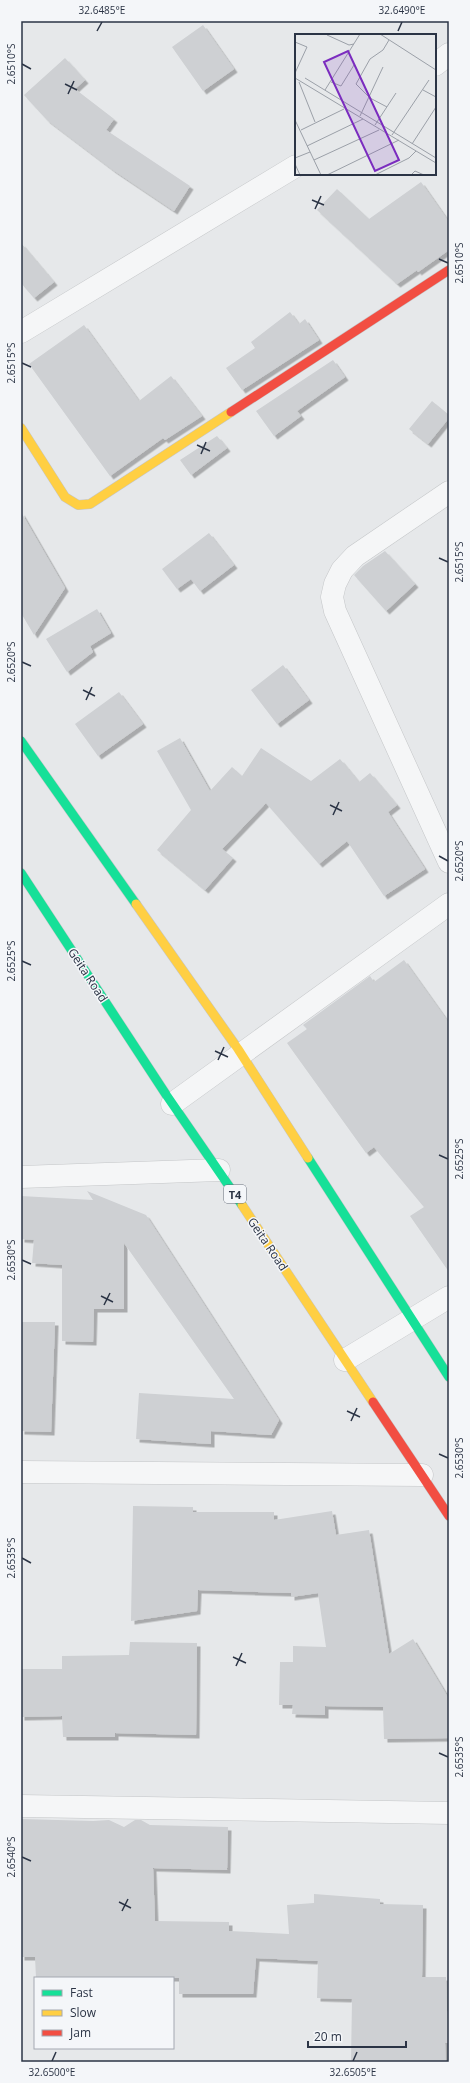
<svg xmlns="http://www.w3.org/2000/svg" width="470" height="2083" viewBox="0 0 470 2083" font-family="'Open Sans',sans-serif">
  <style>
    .building { fill: #ced0d3; filter: url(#shadow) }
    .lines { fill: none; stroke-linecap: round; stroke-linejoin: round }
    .street-casing { stroke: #c4c6c8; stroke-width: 23 }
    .fast-casing { stroke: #c4c6c8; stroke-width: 10 }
    .slow-casing { stroke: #c4c6c8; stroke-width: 10 }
    .jam-casing { stroke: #c4c6c8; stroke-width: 10 }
    .street { stroke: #f5f6f7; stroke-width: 22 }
    .fast { stroke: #16e098; stroke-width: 9 }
    .slow { stroke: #ffcf43; stroke-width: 9 }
    .jam { stroke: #f24e42; stroke-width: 9 }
    .ticks { fill: none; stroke: #2b3445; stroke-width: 1.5 }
    .labels { text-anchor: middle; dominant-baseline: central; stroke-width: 3; stroke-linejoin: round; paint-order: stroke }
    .shield { fill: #f4f6f9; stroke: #676e7b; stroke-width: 1 }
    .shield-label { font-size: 11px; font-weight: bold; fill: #2b3445 }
    .street-label { font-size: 12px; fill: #2b3445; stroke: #f4f6f9 }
    .inset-road { fill: none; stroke: #9ba0a8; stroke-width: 1 }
    .view { fill: #7b2cbf; fill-opacity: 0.15; stroke: #7b2cbf; stroke-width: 2 }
    .inset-edge { fill: none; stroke: #2b3445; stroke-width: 2 }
    .neatline { fill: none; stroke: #2b3445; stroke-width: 1.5 }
    .ticks-label { font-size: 10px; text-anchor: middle; fill: #2b3445 }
  </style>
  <defs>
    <filter id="shadow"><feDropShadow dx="3.5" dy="3.5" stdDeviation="0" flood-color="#0004"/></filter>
  </defs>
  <rect width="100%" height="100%" fill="#e6e8ea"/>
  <path class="building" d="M 203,25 L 234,69 L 203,91 L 172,47 Z
    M 65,58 L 85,80 L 75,89 L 114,119 L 106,130 L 190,186 L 174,211 L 113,170 L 47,120 L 24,95 Z
    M 421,182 L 449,222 L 449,250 L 418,272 L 417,270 L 397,284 L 317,210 L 337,189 L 369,219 Z
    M 21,243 L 54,282 L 34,298 L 21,283 Z
    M 290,312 L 299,324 L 305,319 L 319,340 L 242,390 L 226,368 L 255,348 L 251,342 Z
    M 84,325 L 139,401 L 171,376 L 202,416 L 165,440 L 163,438 L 110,476 L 29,364 Z
    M 333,360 L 345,377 L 297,411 L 301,416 L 274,436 L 256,411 Z
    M 432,401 L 449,415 L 449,418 L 428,444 L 409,429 Z
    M 217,436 L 227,448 L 191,475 L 180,460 Z
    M 21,512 L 65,588 L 34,635 L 21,613 Z
    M 209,533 L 234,565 L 200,591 L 191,579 L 177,589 L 162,569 Z
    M 385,551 L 415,584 L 386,611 L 354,575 L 363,566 Z
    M 97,609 L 111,633 L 90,646 L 93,652 L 67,672 L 46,639 Z
    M 283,665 L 309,700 L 277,724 L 251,690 Z
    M 119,692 L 143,724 L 98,756 L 75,724 Z
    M 180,738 L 210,791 L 232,767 L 242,776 L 261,748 L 311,781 L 340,759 L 359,782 L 370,773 L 397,805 L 388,812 L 425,869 L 384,896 L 347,841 L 319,864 L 266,803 L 222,849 L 233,858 L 205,890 L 157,850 L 191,810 L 157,751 Z
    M 404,960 L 449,1023 L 449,1272 L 410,1216 L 424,1207 L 374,1147 L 366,1153 L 287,1043 L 307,1029 L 303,1025 L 370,976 L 374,982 Z
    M 87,1191 L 146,1215 L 279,1420 L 271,1435 L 211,1431 L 211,1444 L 136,1439 L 139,1393 L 234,1399 L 124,1243 L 124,1309 L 94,1309 L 93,1342 L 62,1341 L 62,1265 L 32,1263 L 34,1240 L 21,1239 L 21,1196 L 93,1200 Z
    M 21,1322 L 55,1322 L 51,1432 L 21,1431 Z
    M 133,1506 L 193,1507 L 193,1512 L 274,1512 L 274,1520 L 332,1511 L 336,1535 L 369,1530 L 389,1654 L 413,1639 L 449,1699 L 449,1738 L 384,1739 L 383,1707 L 325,1706 L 325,1715 L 292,1714 L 293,1705 L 279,1705 L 280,1662 L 293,1662 L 293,1646 L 326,1647 L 318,1593 L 291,1597 L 291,1593 L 198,1590 L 197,1611 L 131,1621 Z
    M 130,1642 L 197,1643 L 196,1735 L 115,1733 L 115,1737 L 63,1737 L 62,1716 L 21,1717 L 21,1669 L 62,1669 L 62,1656 L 129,1655 Z
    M 21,1819 L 93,1821 L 109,1820 L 124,1827 L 135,1820 L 141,1820 L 150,1825 L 228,1827 L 227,1870 L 153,1868 L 155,1921 L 229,1922 L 229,1931 L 289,1934 L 287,1905 L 314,1903 L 314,1894 L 380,1899 L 380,1904 L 423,1905 L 422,1977 L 446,1977 L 448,2043 L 445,2043 L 446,2062 L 351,2062 L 352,1999 L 317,1998 L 318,1961 L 256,1958 L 253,1994 L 179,1994 L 179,1978 L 36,1978 L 35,1957 L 21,1957 Z"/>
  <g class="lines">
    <g class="street-casing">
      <path id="street" d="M 435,65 L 449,54
        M 21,332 L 296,166
        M 449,492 L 355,556 L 342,570 L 335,584 L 332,597 L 335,611 L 449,862
        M 172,1104 L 449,904
        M 21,1177 L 219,1170
        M 345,1360 L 449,1297
        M 21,1472 L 422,1475
        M 21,1806 L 449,1813"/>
    </g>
    <g class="fast-casing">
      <path id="fast" d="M 21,741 L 136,904
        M 21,873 L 167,1096 L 242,1205
        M 308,1158 L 449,1377"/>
    </g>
    <g class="slow-casing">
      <path id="slow" d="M 21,428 L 65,497 L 78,505 L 90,504 L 231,412
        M 136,904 L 238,1049 L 308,1158
        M 242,1205 L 373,1402"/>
    </g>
    <g class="jam-casing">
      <path id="jam" d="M 231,412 L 449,270
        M 373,1402 L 449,1516"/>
    </g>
    <use href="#street" class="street"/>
    <use href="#fast" class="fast"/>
    <use href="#slow" class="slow"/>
    <use href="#jam" class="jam"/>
  </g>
  <path class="ticks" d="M 97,31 L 102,22M 398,31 L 402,22M 22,64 L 31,69M 65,84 L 77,90M 68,94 L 74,81M 312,200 L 324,205M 315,209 L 321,196M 439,259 L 448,263M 22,363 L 31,367M 197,445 L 210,451M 201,454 L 206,442M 439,558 L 448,562M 22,662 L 31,666M 83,690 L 95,696M 86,700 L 92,687M 330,805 L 342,811M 333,815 L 339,802M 439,856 L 448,861M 22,961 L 31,965M 215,1051 L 228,1057M 218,1060 L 224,1047M 439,1155 L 448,1159M 22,1260 L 31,1264M 101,1296 L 113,1302M 104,1305 L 110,1293M 347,1411 L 360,1417M 351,1421 L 357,1408M 439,1454 L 448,1458M 22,1558 L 31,1563M 233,1657 L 246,1663M 236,1666 L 242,1653M 439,1753 L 448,1757M 22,1857 L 31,1861M 119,1902 L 131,1908M 122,1911 L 128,1899M 52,2061 L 56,2052M 353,2061 L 357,2052"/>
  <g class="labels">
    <rect class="shield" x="224" y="1185" width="22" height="18" rx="3"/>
    <g class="shield-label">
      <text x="235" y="1194">T4</text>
    </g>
    <g class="street-label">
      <text transform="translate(88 975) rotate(57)">Geita Road</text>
      <text transform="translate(268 1244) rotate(56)">Geita Road</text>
    </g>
  </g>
  <g transform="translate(295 34)">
    <rect width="141" height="141" fill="#e6e8ea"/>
    <path class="inset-road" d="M 85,0 L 141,36M 32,1 L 54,11 L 59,10M 0,8 L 12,13 L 0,39M 0,44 L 141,129M 10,44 L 141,124M 4,48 L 20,88M 36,48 L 46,52 L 59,31M 30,56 L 65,0M 128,56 L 141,63M 92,73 L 75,64 L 61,50 L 75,25 L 88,16 L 94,6M 65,82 L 88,33M 0,86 L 26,141M 80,91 L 101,59M 6,96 L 49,75M 97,101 L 134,46M 117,110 L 141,73M 12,112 L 68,85M 0,124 L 15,118M 19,126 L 84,96M 0,130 L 5,141M 32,141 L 104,106M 80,141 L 114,124 L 121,117M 116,141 L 120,137 L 129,141"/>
    <path class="view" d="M 53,17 L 104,126 L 80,137 L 29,28 Z"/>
    <rect width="141" height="141" class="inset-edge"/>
  </g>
  <rect width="470" height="2083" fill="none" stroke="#f4f6f9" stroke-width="44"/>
  <rect x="34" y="1977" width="140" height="72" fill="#f4f6f9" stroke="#a4a8b1"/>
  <rect x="42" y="1990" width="20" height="6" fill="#16e098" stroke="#a4a8b1"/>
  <text x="70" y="1997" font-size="12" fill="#2b3445">Fast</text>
  <rect x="42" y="2010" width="20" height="6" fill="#ffcf43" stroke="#a4a8b1"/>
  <text x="70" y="2017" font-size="12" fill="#2b3445">Slow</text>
  <rect x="42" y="2030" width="20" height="6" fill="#f24e42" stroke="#a4a8b1"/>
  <text x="70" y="2037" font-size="12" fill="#2b3445">Jam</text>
  <path d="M308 2041v6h98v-6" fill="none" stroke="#2b3445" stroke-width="2"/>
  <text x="314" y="2041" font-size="12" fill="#2b3445" stroke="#f4f6f9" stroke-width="3" paint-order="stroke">20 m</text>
  <rect x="22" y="22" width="426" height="2039" class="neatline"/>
  <g class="ticks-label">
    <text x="102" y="14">32.6485°E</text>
    <text x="402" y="14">32.6490°E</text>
    <text transform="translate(11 64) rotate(-90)" y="4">2.6510°S</text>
    <text transform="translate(459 263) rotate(-90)" y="4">2.6510°S</text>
    <text transform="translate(11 363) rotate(-90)" y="4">2.6515°S</text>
    <text transform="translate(459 562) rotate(-90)" y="4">2.6515°S</text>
    <text transform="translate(11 662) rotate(-90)" y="4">2.6520°S</text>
    <text transform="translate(459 861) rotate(-90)" y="4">2.6520°S</text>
    <text transform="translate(11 961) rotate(-90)" y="4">2.6525°S</text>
    <text transform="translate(459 1159) rotate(-90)" y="4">2.6525°S</text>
    <text transform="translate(11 1260) rotate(-90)" y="4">2.6530°S</text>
    <text transform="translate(459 1458) rotate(-90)" y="4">2.6530°S</text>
    <text transform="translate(11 1558) rotate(-90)" y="4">2.6535°S</text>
    <text transform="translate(459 1757) rotate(-90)" y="4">2.6535°S</text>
    <text transform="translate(11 1857) rotate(-90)" y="4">2.6540°S</text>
    <text x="52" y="2076">32.6500°E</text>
    <text x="353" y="2076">32.6505°E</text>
  </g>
</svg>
